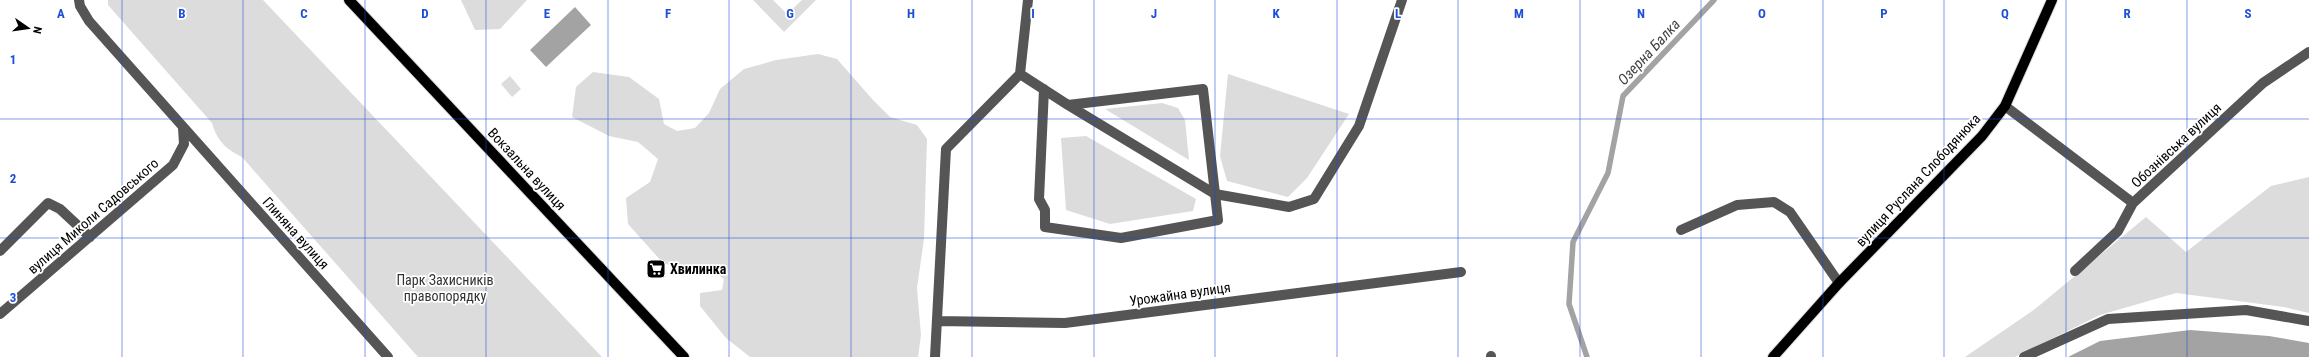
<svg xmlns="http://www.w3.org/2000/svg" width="2309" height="357" viewBox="0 0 2309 357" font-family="'Roboto Condensed',sans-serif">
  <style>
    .green { fill: #dcdcdc }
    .water { fill: #a3a3a3 }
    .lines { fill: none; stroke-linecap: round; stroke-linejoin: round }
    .stream { stroke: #a3a3a3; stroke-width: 5.5 }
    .major-casing { stroke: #dbdbdb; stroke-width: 12 }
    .minor { stroke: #555; stroke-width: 10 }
    .major { stroke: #000; stroke-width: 10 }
    .grid { fill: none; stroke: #1d4ed8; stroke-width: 1; stroke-opacity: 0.55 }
    .labels { text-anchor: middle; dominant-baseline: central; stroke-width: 3.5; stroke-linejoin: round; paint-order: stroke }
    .street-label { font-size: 14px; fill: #000; stroke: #fff }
    .poi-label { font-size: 14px; font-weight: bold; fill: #000; stroke: #fff; text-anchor: start }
    .park-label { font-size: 14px; fill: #333; stroke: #fff }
    .water-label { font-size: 15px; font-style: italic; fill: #444; stroke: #fff }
    .grid-label { font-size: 13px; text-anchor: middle; font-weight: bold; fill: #1d4ed8; stroke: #fff; stroke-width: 3.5; stroke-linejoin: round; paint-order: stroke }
  </style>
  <rect width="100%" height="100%" fill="#fff"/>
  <path class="green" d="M 108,0 L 263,0 L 602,357 L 418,357 L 242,157 C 226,149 217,141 212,123 L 108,5 Z
    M 461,0 L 527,0 L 500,29 L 475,30 Z
    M 753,0 L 773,0 L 787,14 L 802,0 L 816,0 L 784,32 Z
    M 818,54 L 837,59 L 873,100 L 890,117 L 917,125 L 927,139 L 924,239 L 917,288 L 921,335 L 918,357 L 750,357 L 726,338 L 700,306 L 700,293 L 722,290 L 724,279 L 714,272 L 690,271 L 663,263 L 628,224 L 626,198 L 650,182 L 658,159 L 638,142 L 609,136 L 572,117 L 576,87 L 593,72 L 629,77 L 659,99 L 664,124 L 677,131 L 695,128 L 709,113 L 720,89 L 744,69 L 776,60 Z
    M 1228,74 L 1349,114 L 1307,178 L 1288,197 L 1227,181 L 1220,156 Z
    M 510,76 L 521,89 L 512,97 L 501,84 Z
    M 1162,103 L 1178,108 L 1185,120 L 1189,160 L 1105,109 Z
    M 1086,136 L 1196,199 L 1193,211 L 1110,224 L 1066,210 L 1061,138 Z
    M 2309,177 L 2309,313 L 2284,307 L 2176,293 L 2100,315 L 2015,357 L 1965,357 L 2035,309 L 2146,217 L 2186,252 L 2271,186 Z"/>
  <path class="water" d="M 575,7 L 591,25 L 546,67 L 530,50 Z
    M 2190,330 L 2269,336 L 2309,343 L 2309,357 L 2068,357 L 2100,341 Z"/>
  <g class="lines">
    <path class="stream" d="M 1587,357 L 1569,304 L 1573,242 L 1608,173 L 1623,96 L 1714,0"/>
    <g class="major-casing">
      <path id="major" d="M 349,0 L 684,357
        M 1773,357 L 1839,283 L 1982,136 L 2005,106 L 2052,0"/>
    </g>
    <path class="minor" d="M 79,0 L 80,6 L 89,21 L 388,357
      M 1020,74 L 1068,105 L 1203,89 L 1218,220 L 1121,238 L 1045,227 L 1045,210 L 1039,199 L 1044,89
      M 1068,105 L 1215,194 L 1289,207 L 1314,199 L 1359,126 L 1402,0
      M 2005,106 L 2133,203
      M 1681,230 L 1737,205 L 1774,202 L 1790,212 L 1839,283
      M 0,251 L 48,203 L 60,209 L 90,237
      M 2075,271 L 2118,231 L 2133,203 L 2263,83 L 2309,52
      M 0,314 L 173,165 L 184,144 L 183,128
      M 937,321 L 1065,323 L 1461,272
      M 935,357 L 946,149 L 1020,74 L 1028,0
      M 1491,357 L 1491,356
      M 2024,357 L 2108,319 L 2246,310 L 2309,321"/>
    <use href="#major" class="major"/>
  </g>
  <path class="grid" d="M 122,0 L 122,357M 243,0 L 243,357M 365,0 L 365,357M 486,0 L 486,357M 608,0 L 608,357M 729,0 L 729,357M 851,0 L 851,357M 972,0 L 972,357M 1094,0 L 1094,357M 1215,0 L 1215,357M 1337,0 L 1337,357M 1458,0 L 1458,357M 1580,0 L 1580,357M 1701,0 L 1701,357M 1823,0 L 1823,357M 1944,0 L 1944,357M 2066,0 L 2066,357M 2187,0 L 2187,357M 0,119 L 2309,119M 0,238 L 2309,238"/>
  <defs>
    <g id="supermarket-square" transform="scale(1)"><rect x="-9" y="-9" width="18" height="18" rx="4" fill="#000" stroke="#fff"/><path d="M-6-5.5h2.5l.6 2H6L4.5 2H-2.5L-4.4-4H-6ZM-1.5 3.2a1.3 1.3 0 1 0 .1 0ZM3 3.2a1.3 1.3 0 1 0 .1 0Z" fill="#fff"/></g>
  </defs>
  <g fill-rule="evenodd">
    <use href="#supermarket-square" x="656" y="269"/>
  </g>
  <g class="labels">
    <g class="street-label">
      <text transform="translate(2176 145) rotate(-43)">Обознівська вулиця</text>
      <text transform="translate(527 169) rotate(47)">Вокзальна вулиця</text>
      <text transform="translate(1918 180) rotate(-47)">вулиця Руслана Слободянюка</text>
      <text transform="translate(93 216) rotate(-41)">вулиця Миколи Садовського</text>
      <text transform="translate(296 233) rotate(48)">Глиняна вулиця</text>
      <text transform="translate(1180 294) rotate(-8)">Урожайна вулиця</text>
    </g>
    <g class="poi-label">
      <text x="670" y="269">Хвилинка</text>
    </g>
    <g class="park-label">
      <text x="445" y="280">Парк Захисників<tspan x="445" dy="16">правопорядку</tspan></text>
    </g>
    <g class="water-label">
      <text transform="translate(1649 52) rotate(-47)">Озерна Балка</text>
    </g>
  </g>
  <g class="grid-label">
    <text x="61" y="18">A</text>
    <text x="182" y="18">B</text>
    <text x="304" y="18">C</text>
    <text x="425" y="18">D</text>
    <text x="547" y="18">E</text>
    <text x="668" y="18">F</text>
    <text x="790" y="18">G</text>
    <text x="911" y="18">H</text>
    <text x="1033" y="18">I</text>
    <text x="1154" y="18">J</text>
    <text x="1276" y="18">K</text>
    <text x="1398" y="18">L</text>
    <text x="1519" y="18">M</text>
    <text x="1641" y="18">N</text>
    <text x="1762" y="18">O</text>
    <text x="1884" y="18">P</text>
    <text x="2005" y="18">Q</text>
    <text x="2127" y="18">R</text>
    <text x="2248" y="18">S</text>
    <text x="13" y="64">1</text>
    <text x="13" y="183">2</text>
    <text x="13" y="302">3</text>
  </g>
  <g transform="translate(28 28) rotate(103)" stroke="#ffffff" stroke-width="3" paint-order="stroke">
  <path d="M0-3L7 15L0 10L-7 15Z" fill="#000000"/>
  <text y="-6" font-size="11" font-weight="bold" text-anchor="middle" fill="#000000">N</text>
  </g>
</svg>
